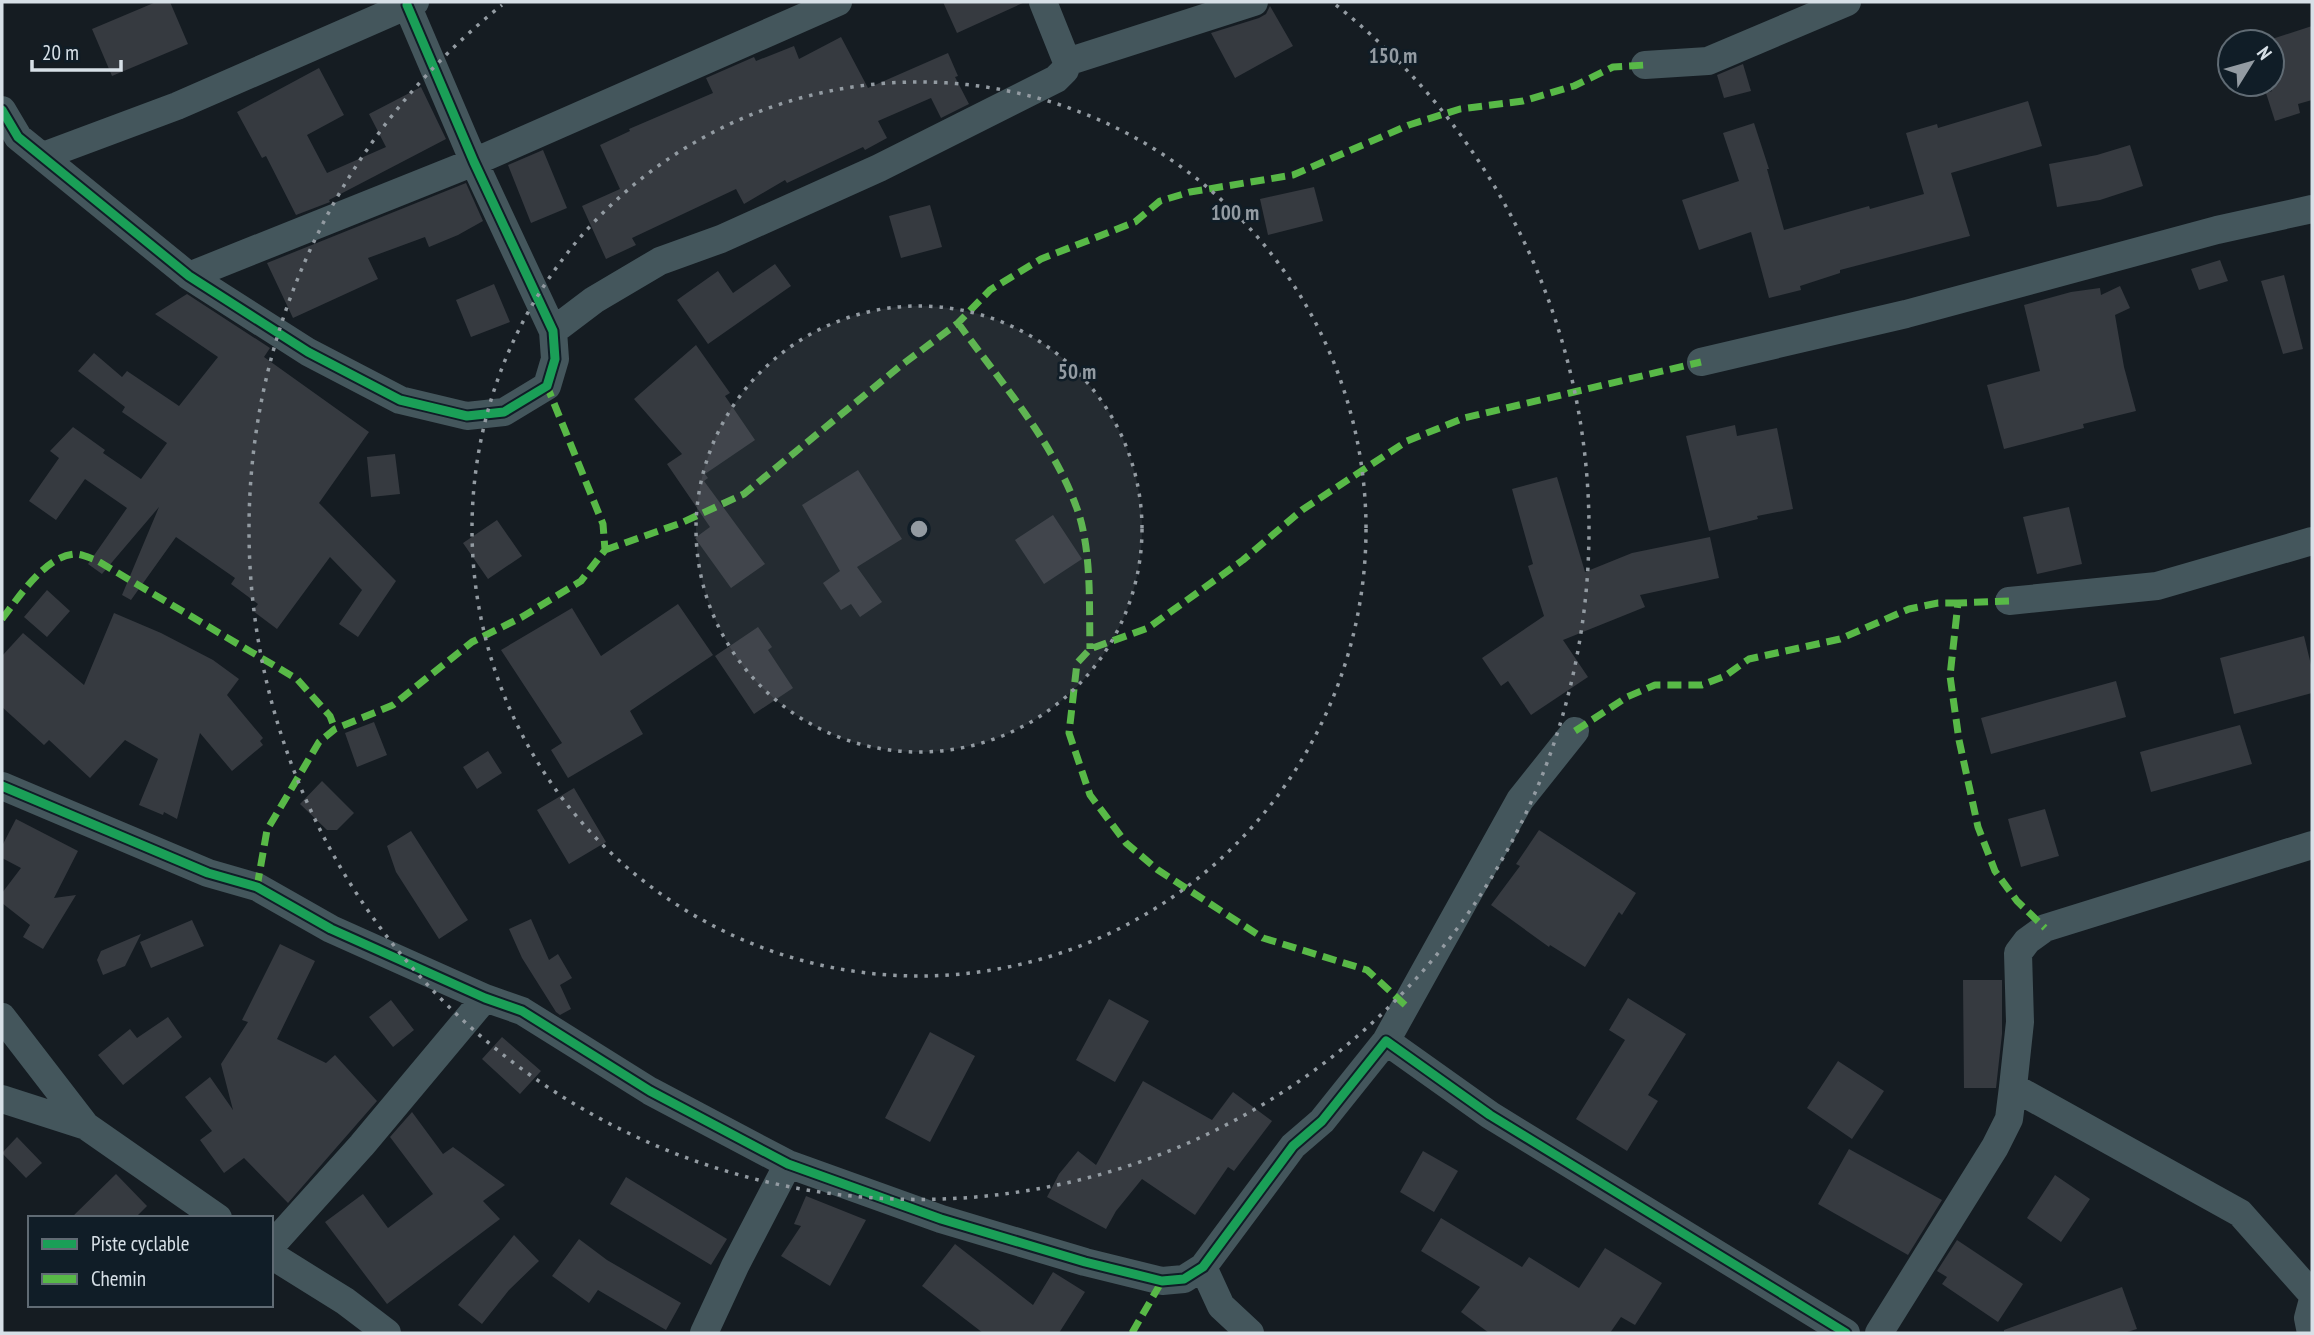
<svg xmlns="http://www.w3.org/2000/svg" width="2314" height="1335" viewBox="0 0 2314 1335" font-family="'PT Sans Narrow',sans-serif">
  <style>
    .building { fill: #363a40 }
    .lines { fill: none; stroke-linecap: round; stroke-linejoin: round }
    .street { stroke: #44565c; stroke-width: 28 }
    .quiet { stroke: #58b947; stroke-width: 7; stroke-dasharray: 14 7; stroke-linecap: butt }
    .cycleway-casing { stroke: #101d27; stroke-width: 13 }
    .cycleway { stroke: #1a9f57; stroke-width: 9 }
    .ring { fill: none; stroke: #939ba2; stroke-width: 3.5; stroke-dasharray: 3.5 7 }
    .centre { fill: #939ba2; stroke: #101d27; stroke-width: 3.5 }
    .ring-label { font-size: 21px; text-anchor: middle; font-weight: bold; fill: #939ba2; stroke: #101d27; stroke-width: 5; stroke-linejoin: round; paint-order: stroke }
  </style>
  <rect width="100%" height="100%" fill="#151c22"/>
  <path class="building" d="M 156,2 L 170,2 L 188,44 L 112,76 L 92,29 Z
    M 943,2 L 1025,2 L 957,33 Z
    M 1270,6 L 1293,46 L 1235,78 L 1211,33 L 1259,18 L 1266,14 Z
    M 2312,26 L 2312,100 L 2298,104 L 2300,113 L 2275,121 L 2266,93 L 2272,91 L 2272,39 Z
    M 841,37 L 868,88 L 948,53 L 958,76 L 955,77 L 969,104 L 941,118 L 931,98 L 878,121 L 887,138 L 865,150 L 863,147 L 787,183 L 785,180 L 744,204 L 736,189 L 632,238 L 636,245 L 606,259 L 582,206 L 620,189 L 600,145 L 630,131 L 629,129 L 713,93 L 706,78 L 754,57 L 756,61 L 794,46 L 799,59 Z
    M 1743,64 L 1751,91 L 1724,98 L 1717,75 Z
    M 319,68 L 344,115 L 307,135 L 327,173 L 386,147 L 369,114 L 421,87 L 446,139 L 329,200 L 330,202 L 296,215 L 266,156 L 262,158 L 237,112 Z
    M 2028,101 L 2042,146 L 1951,173 L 1970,236 L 1840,270 L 1840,273 L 1800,286 L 1801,290 L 1769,298 L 1751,232 L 1699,250 L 1682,200 L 1739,181 L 1723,133 L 1754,123 L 1769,169 L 1767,169 L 1784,230 L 1869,206 L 1870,209 L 1924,194 L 1906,133 L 1937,124 L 1938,128 Z
    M 2130,145 L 2143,186 L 2100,200 L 2057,207 L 2049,164 L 2097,155 Z
    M 543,150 L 567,208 L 531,223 L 508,165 Z
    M 466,183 L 483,221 L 458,235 L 429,247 L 425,237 L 368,258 L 378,279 L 293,318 L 267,263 Z
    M 1314,187 L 1323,221 L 1268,235 L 1260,199 Z
    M 930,205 L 942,247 L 901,258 L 889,216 Z
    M 2220,260 L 2228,281 L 2199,290 L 2191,269 Z
    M 775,264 L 791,286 L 708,344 L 677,300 L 718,271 L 733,293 Z
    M 2284,275 L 2303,349 L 2283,354 L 2261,281 Z
    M 494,284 L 510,322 L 471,337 L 456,300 Z
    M 2120,286 L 2130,308 L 2115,315 L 2124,367 L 2136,411 L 2083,424 L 2084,428 L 2004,449 L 1987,385 L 2040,371 L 2024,305 L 2071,292 L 2100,288 L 2101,295 Z
    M 187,294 L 270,348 L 264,357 L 369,432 L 319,503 L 396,581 L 358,637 L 339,624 L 362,590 L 330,557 L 277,629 L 253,611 L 258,604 L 231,584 L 235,578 L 176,537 L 131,600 L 122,595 L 159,507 L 102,574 L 88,564 L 127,508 L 85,479 L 56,520 L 29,501 L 59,458 L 50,451 L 73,427 L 105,450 L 103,453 L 141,479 L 167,443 L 122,412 L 125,407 L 78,371 L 94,353 L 122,377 L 127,371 L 179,406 L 218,357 L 155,314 Z
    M 696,345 L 730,393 L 725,396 L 755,440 L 705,474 L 708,478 L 704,481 L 765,564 L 731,588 L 695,538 L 710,527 L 667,464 L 682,454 L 634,399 Z
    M 1735,425 L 1737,436 L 1777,428 L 1793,509 L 1757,516 L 1758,519 L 1709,531 L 1686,436 Z
    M 395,454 L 400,494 L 371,497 L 367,457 Z
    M 858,470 L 902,539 L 857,567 L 882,602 L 860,617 L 851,604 L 841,610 L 823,583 L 840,571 L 802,505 Z
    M 1557,477 L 1585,572 L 1632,553 L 1710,537 L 1719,578 L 1640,595 L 1645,607 L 1563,640 L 1588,677 L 1531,715 L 1508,681 L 1501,686 L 1482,658 L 1544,616 L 1528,566 L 1533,564 L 1512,489 Z
    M 2069,507 L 2082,564 L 2037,574 L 2023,517 Z
    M 1053,515 L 1082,559 L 1044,584 L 1015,540 Z
    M 497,520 L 522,556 L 488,579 L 463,543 Z
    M 47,590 L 70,611 L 47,637 L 24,617 Z
    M 678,604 L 713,655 L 630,711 L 643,734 L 568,778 L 551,750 L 562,743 L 501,650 L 572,608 L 601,656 Z
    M 114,613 L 161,633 L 213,660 L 239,679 L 227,695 L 263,738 L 260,741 L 263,745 L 232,771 L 200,733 L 177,819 L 164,812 L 163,815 L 139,805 L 158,759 L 125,740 L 90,778 L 49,740 L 44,745 L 2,707 L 2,656 L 23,633 L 84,685 Z
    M 758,627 L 772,647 L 768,650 L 793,688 L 754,714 L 715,656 Z
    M 2304,636 L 2312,669 L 2312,693 L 2234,714 L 2220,658 Z
    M 2116,681 L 2126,717 L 1991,754 L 1981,718 Z
    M 374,722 L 387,755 L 357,767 L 345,733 Z
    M 2240,725 L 2252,764 L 2151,792 L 2140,752 Z
    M 488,751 L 502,773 L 477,789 L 463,767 Z
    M 322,781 L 354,813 L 337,830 L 327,830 L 300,804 Z
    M 574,788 L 606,842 L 569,864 L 537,810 Z
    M 2045,809 L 2059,856 L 2021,867 L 2008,819 Z
    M 16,819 L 78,851 L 54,898 L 76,895 L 43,949 L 23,937 L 30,925 L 2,903 L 2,893 L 21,868 L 2,858 L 2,846 Z
    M 1539,830 L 1636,893 L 1622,915 L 1619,912 L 1585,967 L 1550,945 L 1549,947 L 1491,905 L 1520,866 L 1516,864 Z
    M 411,831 L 468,920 L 439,939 L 396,872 L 387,846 Z
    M 531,919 L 549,960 L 558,954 L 572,978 L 560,985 L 571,1009 L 560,1015 L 556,1012 L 522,958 L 509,929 Z
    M 192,920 L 204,946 L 151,968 L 140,942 Z
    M 141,934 L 125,966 L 103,975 L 97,960 L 101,951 Z
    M 280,944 L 315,961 L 277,1039 L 326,1063 L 335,1055 L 377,1101 L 288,1203 L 244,1158 L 224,1173 L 200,1140 L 212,1131 L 185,1097 L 210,1077 L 233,1110 L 221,1064 L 248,1022 L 242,1020 Z
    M 1963,980 L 2002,980 L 2002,1034 L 1996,1088 L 1964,1088 Z
    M 1628,998 L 1686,1034 L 1648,1095 L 1658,1101 L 1627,1151 L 1576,1119 L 1625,1040 L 1609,1030 Z
    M 1109,999 L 1149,1021 L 1115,1082 L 1076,1060 Z
    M 391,1000 L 414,1030 L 393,1047 L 369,1017 Z
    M 168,1017 L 182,1037 L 123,1085 L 98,1055 L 130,1029 L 137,1038 Z
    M 930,1032 L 975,1056 L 930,1142 L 885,1118 Z
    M 502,1037 L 541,1071 L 520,1094 L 482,1059 Z
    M 1838,1061 L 1884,1091 L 1852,1139 L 1807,1108 Z
    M 1143,1081 L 1212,1120 L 1233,1092 L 1272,1121 L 1234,1171 L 1228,1167 L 1195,1215 L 1142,1179 L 1116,1211 L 1106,1229 L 1047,1197 L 1059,1174 L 1078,1151 L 1096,1165 Z
    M 412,1112 L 443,1154 L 453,1147 L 505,1185 L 483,1201 L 500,1219 L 387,1304 L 325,1222 L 363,1194 L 388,1228 L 433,1194 L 390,1137 Z
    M 17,1137 L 42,1163 L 26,1178 L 2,1153 Z
    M 1849,1149 L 1942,1200 L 1908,1255 L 1818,1204 Z
    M 1423,1151 L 1458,1171 L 1434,1212 L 1400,1192 Z
    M 116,1174 L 147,1206 L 135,1218 L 71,1218 Z
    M 2055,1175 L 2090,1199 L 2061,1242 L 2027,1218 Z
    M 626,1177 L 727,1239 L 711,1265 L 610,1204 Z
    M 806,1196 L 866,1220 L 830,1286 L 781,1256 L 801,1226 L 794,1224 Z
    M 1441,1218 L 1522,1267 L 1529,1257 L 1579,1288 L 1605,1248 L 1662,1283 L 1635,1325 L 1621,1317 L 1610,1333 L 1489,1333 L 1461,1312 L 1480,1287 L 1421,1251 Z
    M 514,1235 L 539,1261 L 509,1290 L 482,1324 L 458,1305 Z
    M 579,1239 L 607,1260 L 681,1303 L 666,1330 L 598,1290 L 589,1303 L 552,1276 Z
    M 1957,1240 L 2023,1284 L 1998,1322 L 1942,1284 L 1947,1277 L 1937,1271 Z
    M 955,1244 L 1033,1305 L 1053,1272 L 1085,1292 L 1059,1333 L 983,1333 L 922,1286 Z
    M 2122,1287 L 2137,1329 L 2124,1333 L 2004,1333 L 2004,1330 Z"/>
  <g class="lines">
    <path class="street" d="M 1067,62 L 1254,2
      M 1645,65 L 1708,61 L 1847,2
      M 2,110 L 18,137 L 189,276 L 308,352 L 400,400 L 467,416 L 504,412 L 547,386 L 555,359 L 553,331 L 474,162 L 407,5
      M 43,156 L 177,106 L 415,2
      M 189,276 L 474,162 L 838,2
      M 553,331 L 594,300 L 660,261 L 721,239 L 879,168 L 1056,79 L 1065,70 L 1067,62 L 1043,2
      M 1701,362 L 1906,314 L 2217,230 L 2312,209
      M 2009,601 L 2157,586 L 2312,541
      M 2,786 L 208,873 L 257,887 L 331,929 L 485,998 L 522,1011 L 650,1091 L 788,1164 L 941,1219 L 1085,1262 L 1162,1281 L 1184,1279 L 1203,1267 L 1293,1146 L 1322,1121 L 1386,1041 L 1490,1115 L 1846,1333
      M 2,1017 L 86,1126 L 218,1218
      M 1386,1041 L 1520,800 L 1575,731
      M 2013,1087 L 2240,1213 L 2312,1294
      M 2,1099 L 86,1126
      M 271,1246 L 362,1145 L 485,998
      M 271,1255 L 345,1301 L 387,1333
      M 1203,1267 L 1221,1306 L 1250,1333
      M 704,1333 L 735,1266 L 788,1164
      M 1879,1333 L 1995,1147 L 2009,1119 L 2013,1087 L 2020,1022 L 2018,953 L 2027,941 L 2045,928 L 2312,845
      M 2311,1333 L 2308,1318 L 2312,1303"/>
    <path class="quiet" d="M 958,323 C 999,380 1052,440 1076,506 C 1092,547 1089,605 1090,649
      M 605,550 L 681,523 L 744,494 L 899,367 L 958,323 L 990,290 L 1041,259 L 1135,222 L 1160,201 L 1190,192 L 1293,175 L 1409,125 L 1460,109 L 1523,101 L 1574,86 L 1613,67 L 1645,65
      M 2009,601 L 1958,603 L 1950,676 L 1959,740 L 1978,827 L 1995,871 L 2017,901 L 2045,928
      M 2,619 C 19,597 45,556 75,554 C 82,554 90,558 96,560 L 297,679 L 330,716 L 335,729
      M 1575,731 L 1627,697 L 1655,685 L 1702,685 L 1725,676 L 1749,659 L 1840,639 L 1909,609 L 1938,603 L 1958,603
      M 257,887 L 267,830 L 319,742 L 335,729 L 393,705 L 472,642 L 522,617 L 581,581 L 605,550 L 603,524 L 547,386
      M 1405,1005 L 1367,970 L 1263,938 L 1158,870 L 1126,843 L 1090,795 L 1069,733 L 1077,663 L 1090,649 L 1148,628 L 1243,560 L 1302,510 L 1407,441 L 1464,418 L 1701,362
      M 1132,1333 L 1162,1281"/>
    <g class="cycleway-casing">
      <path id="cycleway" d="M 2,110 L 18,137 L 189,276 L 308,352 L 400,400 L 467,416 L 504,412 L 547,386 L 555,359 L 553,331 L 474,162 L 407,5
        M 2,786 L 208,873 L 257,887 L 331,929 L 485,998 L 522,1011 L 650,1091 L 788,1164 L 941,1219 L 1085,1262 L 1162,1281 L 1184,1279 L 1203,1267 L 1293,1146 L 1322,1121 L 1386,1041 L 1490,1115 L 1846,1333"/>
    </g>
    <use href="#cycleway" class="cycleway"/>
  </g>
  <circle cx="919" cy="529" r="223" fill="#939ba2" fill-opacity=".12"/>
  <g class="ring">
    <circle cx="919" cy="529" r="223"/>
    <circle cx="919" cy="529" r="447"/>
    <path d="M1336 5A670 670 0 1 1 502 5"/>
  </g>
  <circle cx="919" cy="529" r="10" class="centre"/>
  <g class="ring-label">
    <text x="1393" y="63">150 m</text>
    <text x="1235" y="220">100 m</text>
    <text x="1077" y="379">50 m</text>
  </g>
  <rect width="2314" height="1335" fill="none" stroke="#d7e0e7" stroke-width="7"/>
  <rect x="28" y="1216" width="245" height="91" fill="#101d27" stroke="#606b74" stroke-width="2"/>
  <rect x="42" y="1239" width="35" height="10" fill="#1a9f57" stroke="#606b74" stroke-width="2"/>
  <text x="91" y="1251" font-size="21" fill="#d7e0e7">Piste cyclable</text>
  <rect x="42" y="1274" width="35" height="10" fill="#58b947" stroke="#606b74" stroke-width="2"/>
  <text x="91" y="1286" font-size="21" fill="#d7e0e7">Chemin</text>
  <g transform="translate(2251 63) rotate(53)"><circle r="33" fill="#101d27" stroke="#606b74" stroke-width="2"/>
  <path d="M0-5L12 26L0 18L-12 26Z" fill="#939ba2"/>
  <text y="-10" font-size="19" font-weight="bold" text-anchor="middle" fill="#d7e0e7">N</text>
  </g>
  <path d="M32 60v10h89v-10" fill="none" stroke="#d7e0e7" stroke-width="3.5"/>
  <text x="42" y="60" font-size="21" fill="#d7e0e7" stroke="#101d27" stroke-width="5" paint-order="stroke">20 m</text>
</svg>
